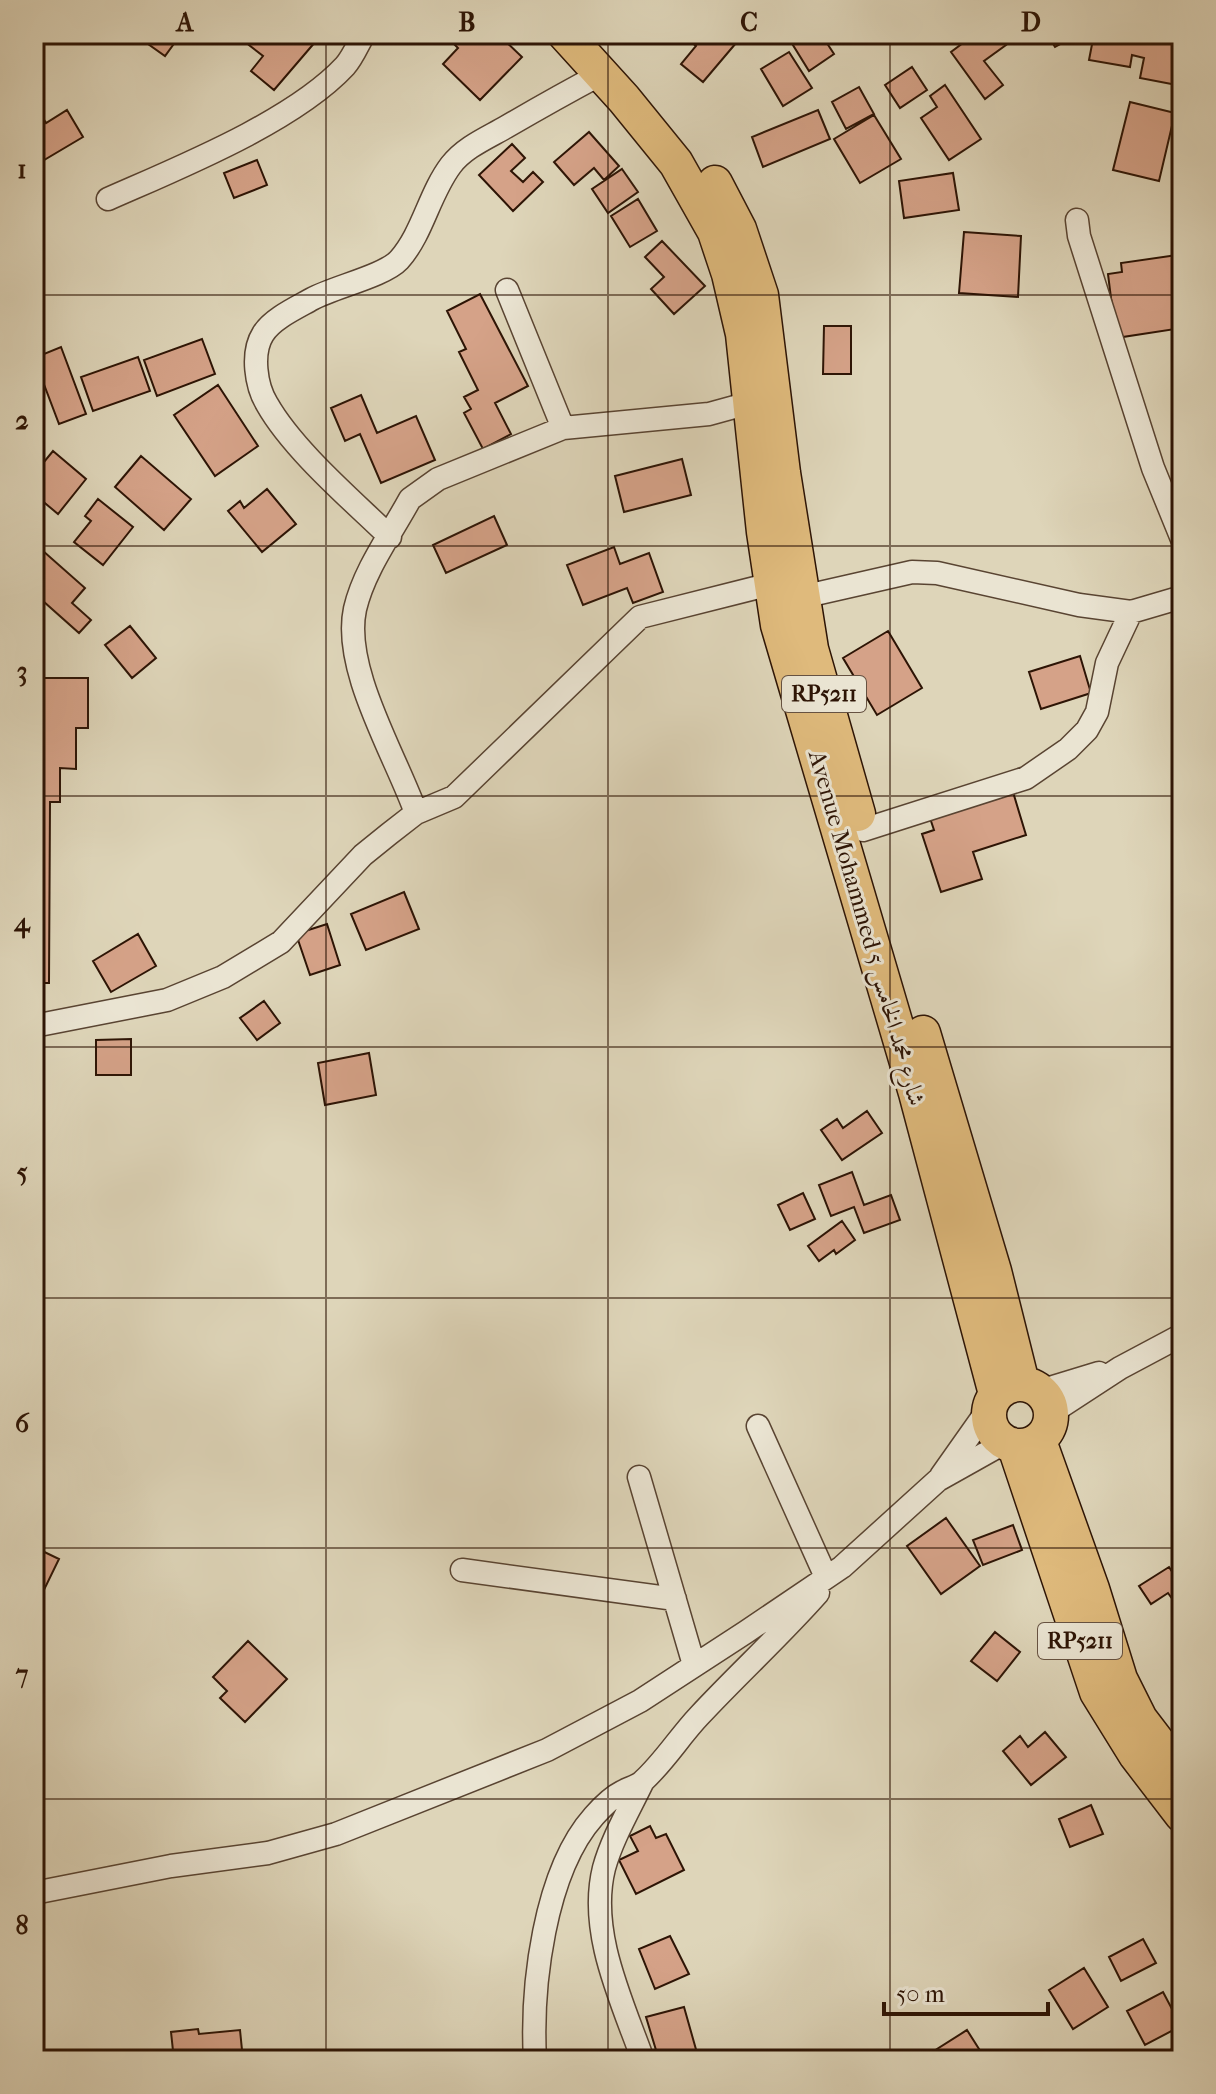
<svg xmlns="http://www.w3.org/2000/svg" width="1216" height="2094" viewBox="0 0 1216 2094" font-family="'IM FELL French Canon',Amiri,serif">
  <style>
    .building { fill: #d5a288; stroke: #2d1405; stroke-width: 2 }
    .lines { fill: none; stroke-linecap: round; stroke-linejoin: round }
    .minor-casing { stroke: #594432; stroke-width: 25 }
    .primary-casing { stroke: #2d1405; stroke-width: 37 }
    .minor { stroke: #eae4d2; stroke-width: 22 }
    .primary { stroke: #dfba7c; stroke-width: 34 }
    .grid { fill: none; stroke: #2d1405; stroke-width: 2; stroke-opacity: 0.55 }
    .labels { text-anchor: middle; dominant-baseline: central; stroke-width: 6; stroke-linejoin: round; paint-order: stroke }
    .shield { fill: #eae4d2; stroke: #665242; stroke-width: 2 }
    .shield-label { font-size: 22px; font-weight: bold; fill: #2d1405 }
    .street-label { font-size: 24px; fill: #2d1405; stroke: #eae4d2 }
    .neatline { fill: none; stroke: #2d1405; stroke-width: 3 }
    .grid-label { font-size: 26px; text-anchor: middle; font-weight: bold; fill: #2d1405 }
  </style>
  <rect width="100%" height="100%" fill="#ded5b9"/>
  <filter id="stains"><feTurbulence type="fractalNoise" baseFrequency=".0025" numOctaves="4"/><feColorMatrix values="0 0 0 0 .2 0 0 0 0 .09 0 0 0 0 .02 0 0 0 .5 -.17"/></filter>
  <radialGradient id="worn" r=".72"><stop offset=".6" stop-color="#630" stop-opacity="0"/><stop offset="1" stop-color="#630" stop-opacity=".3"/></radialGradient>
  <path class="building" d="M 144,34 L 181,34 L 165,56 L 141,39 Z
    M 258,34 L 308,34 L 316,41 L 274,90 L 251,71 L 263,56 L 249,45 Z
    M 444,34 L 498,34 L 522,57 L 480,100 L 443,64 L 458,48 Z
    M 681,34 L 740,34 L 742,36 L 703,82 L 681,64 L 696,46 Z
    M 793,34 L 821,34 L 834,54 L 809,71 L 788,37 Z
    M 975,34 L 998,34 L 1006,45 L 984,61 L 1003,85 L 985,99 L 951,52 Z
    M 1047,34 L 1077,34 L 1077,35 L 1055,47 Z
    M 1094,34 L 1182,34 L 1182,86 L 1140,78 L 1144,58 L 1132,55 L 1130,67 L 1089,60 Z
    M 789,52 L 812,88 L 783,106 L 761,69 Z
    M 912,67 L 927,90 L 900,108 L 885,85 Z
    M 945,85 L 981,139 L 949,160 L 921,118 L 937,107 L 930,96 Z
    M 859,87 L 874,114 L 846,129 L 832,102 Z
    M 1130,102 L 1175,113 L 1159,181 L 1113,170 Z
    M 67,110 L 83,137 L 34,166 L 34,124 L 43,118 L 46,123 Z
    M 818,110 L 830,139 L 763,167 L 752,137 Z
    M 874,115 L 901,159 L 860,183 L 834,139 Z
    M 589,132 L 619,166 L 604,180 L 594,168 L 574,185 L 554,162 Z
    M 512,144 L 525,158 L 511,171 L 523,182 L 533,172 L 543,182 L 513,211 L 479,175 Z
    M 257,160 L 267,185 L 234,198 L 224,173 Z
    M 622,169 L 638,192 L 608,213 L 592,189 Z
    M 953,173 L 959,210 L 904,218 L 899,181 Z
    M 638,199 L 657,231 L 630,247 L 611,216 Z
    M 964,232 L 1021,236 L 1018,297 L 959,293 Z
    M 662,241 L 705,286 L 674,314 L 651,289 L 664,277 L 645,257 Z
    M 1177,255 L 1182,288 L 1182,328 L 1116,338 L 1108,274 L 1122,272 L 1121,263 Z
    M 480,294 L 528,386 L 495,403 L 511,434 L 483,449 L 464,413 L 471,409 L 464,397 L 478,390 L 459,352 L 466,349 L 447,311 Z
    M 824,326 L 851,326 L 851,374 L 823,374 Z
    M 202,339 L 215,374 L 157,396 L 144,360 Z
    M 61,347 L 86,414 L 59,424 L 34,358 Z
    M 138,357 L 150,391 L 93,411 L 81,377 Z
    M 218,385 L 258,446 L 215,476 L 174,415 Z
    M 361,395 L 377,433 L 416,416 L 435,460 L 381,483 L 360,434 L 345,441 L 331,408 Z
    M 53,451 L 86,479 L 58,514 L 34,494 L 34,474 Z
    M 141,456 L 191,499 L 164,530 L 115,487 Z
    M 682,459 L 691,495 L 624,512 L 615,476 Z
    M 267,489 L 296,524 L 262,552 L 228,511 L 240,501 L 244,508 Z
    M 98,499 L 133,527 L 103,565 L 74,542 L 91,521 L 85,516 Z
    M 494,516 L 507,545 L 446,573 L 433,545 Z
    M 34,543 L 85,588 L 72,603 L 91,620 L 79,633 L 34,593 Z
    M 614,547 L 620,564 L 649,553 L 663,592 L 633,603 L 627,588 L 583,605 L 567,565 Z
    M 130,626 L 156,658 L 132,678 L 105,645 Z
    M 888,631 L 922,688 L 877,715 L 843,658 Z
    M 1080,656 L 1091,693 L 1041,709 L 1029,672 Z
    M 39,678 L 88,678 L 88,728 L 76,728 L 76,769 L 60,768 L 60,802 L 50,802 L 49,983 L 34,983 L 34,711 L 39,711 Z
    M 1013,792 L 1026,835 L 973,852 L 982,879 L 941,892 L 922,834 L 934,830 L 930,818 Z
    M 404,892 L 419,929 L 366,950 L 351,914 Z
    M 327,924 L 340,965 L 310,975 L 296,934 Z
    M 138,934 L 156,966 L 111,992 L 93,961 Z
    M 264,1001 L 280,1023 L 257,1040 L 240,1018 Z
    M 131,1039 L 131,1075 L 96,1075 L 96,1040 Z
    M 369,1053 L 376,1095 L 325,1105 L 318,1063 Z
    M 867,1111 L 882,1133 L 842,1160 L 821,1130 L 837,1119 L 843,1128 Z
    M 852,1172 L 864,1205 L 891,1195 L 900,1220 L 864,1233 L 854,1207 L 831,1216 L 819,1185 Z
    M 803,1193 L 815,1219 L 790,1230 L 778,1205 Z
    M 842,1221 L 855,1240 L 836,1254 L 834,1250 L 819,1261 L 808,1246 Z
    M 1182,1361 L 1182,1380 L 1174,1366 Z
    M 946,1518 L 980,1566 L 941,1594 L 907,1546 Z
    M 1013,1525 L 1022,1550 L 983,1565 L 973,1540 Z
    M 34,1547 L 59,1559 L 41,1596 L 34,1593 Z
    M 1169,1567 L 1182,1587 L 1182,1594 L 1173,1600 L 1168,1593 L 1151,1604 L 1139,1586 Z
    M 995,1632 L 1020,1652 L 997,1681 L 971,1661 Z
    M 248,1641 L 287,1679 L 245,1722 L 220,1698 L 227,1691 L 213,1677 Z
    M 1045,1732 L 1066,1757 L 1031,1785 L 1003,1751 L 1020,1736 L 1028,1747 Z
    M 1091,1805 L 1103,1834 L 1070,1847 L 1059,1819 Z
    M 650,1826 L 656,1838 L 666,1834 L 684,1870 L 636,1894 L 619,1860 L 638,1851 L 630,1836 Z
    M 670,1936 L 689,1974 L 655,1989 L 639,1949 Z
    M 1143,1939 L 1156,1963 L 1121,1981 L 1109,1957 Z
    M 1084,1968 L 1108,2007 L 1073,2029 L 1049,1990 Z
    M 1163,1992 L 1181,2026 L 1145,2045 L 1127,2011 Z
    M 684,2007 L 699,2060 L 659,2060 L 646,2017 Z
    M 198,2029 L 199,2034 L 240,2030 L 243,2060 L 174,2060 L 171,2032 Z
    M 967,2030 L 986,2060 L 929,2060 L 926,2056 Z"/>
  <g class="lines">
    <g class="minor-casing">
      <path id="minor" d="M 108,199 C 178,168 293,122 345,66 C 353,57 358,44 364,34
        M 1077,220 L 1079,236 L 1153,468 L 1182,539
        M 507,290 L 563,428 L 709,414 L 749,403
        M 390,537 C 352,500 293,450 267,404 C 256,386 251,353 263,334 C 272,319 296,308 312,299 C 334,287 384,276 399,260 C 423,233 429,194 451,165 C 465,147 487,138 506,127 C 537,109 569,91 601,74
        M 802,597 L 912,572 L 937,573 L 1079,605 L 1131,612 L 1182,597
        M 416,813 C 396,756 342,669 355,609 C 364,570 391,534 410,499 L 438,479 L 563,428
        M 863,830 L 1026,778 L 1068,749 L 1087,730 L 1097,712 L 1107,663 L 1131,612
        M 34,1026 L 167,1000 L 223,977 L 281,942 L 363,855 L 389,834 L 416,813 L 454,797 L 640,617 L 771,584
        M 1040,1391 L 1099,1373
        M 1051,1413 L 1120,1368 L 1182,1335
        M 758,1426 L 826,1577
        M 941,1476 L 989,1408
        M 639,1477 L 694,1665
        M 462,1570 L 675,1599
        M 642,1783 C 629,1810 612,1839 604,1868 C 588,1932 622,2001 643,2060
        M 34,1893 L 171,1866 L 268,1853 L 336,1834 L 547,1750 L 640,1701 L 746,1632 L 842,1567 L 938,1480 L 1004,1443
        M 535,2060 C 531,1987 544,1872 594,1816 C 602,1807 612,1797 622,1792 C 629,1788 638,1786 643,1781 C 664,1762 680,1736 699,1716 C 738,1674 780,1636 818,1593
        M 1176,2060 L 1182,2057"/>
    </g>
    <g class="primary-casing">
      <path id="primary" d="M 565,34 L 624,99 L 676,163 L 715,232 L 729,274 L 743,334 L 764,532 L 778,625 L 916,1093 L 996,1394
        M 715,183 L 739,229 L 761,295 L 783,473 L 811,649 L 858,814
        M 923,1033 L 994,1271 L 1022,1383
        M989 1415a31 31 0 1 1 62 0a31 31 0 1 1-62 0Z
        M 1039,1441 L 1092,1589 L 1120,1679 L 1140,1719 L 1182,1774
        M 1015,1447 L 1097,1692 L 1136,1755 L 1182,1815"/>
    </g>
    <use href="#minor" class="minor"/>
    <use href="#primary" class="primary"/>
  </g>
  <path class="grid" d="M 326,34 L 326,2060M 608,34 L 608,2060M 890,34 L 890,2060M 34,295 L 1182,295M 34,546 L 1182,546M 34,796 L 1182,796M 34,1047 L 1182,1047M 34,1298 L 1182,1298M 34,1548 L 1182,1548M 34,1799 L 1182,1799"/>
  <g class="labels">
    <g class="shield">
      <rect x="782" y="676" width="84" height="36" rx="6"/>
      <rect x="1038" y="1623" width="84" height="36" rx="6"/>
    </g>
    <g class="shield-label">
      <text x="824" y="694">RP5211</text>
      <text x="1080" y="1641">RP5211</text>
    </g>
    <g class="street-label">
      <text transform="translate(867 928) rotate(74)">Avenue Mohammed 5 شارع محمد الخامس</text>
    </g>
  </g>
  <rect width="1216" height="2094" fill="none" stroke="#ded5b9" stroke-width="88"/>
  <path d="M884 2002v12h164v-12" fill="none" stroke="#2d1405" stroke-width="4"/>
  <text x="896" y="2002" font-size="24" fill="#2d1405" stroke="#eae4d2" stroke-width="6" paint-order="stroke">50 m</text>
  <rect x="44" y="44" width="1128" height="2006" class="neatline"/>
  <g class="grid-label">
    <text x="185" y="31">A</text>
    <text x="467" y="31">B</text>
    <text x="749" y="31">C</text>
    <text x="1031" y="31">D</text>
    <text x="22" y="178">1</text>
    <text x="22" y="429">2</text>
    <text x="22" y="680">3</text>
    <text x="22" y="931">4</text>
    <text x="22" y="1181">5</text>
    <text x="22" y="1432">6</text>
    <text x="22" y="1683">7</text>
    <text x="22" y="1934">8</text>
  </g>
  <rect width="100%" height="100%" filter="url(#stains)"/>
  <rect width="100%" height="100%" fill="url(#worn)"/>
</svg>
